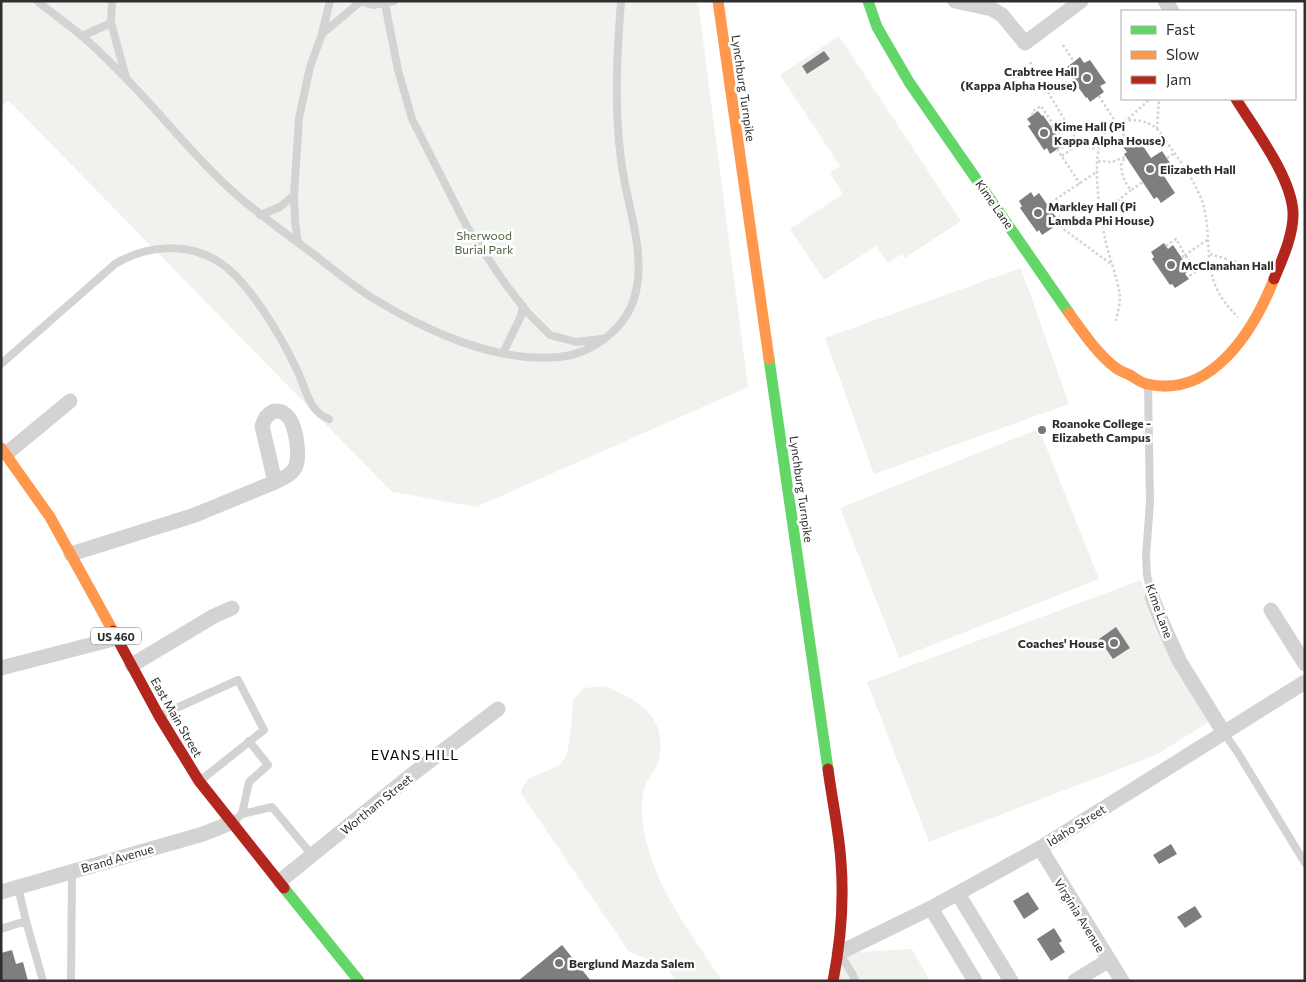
<svg xmlns="http://www.w3.org/2000/svg" width="1306" height="982" viewBox="0 0 1306 982" font-family="Commissioner,sans-serif">
  <style>
    .green { fill: #f0f3ed }
    .building { fill: #7e7e7e }
    .lines { fill: none; stroke-linecap: round; stroke-linejoin: round }
    .path { stroke: #d3d3d3; stroke-width: 2.5; stroke-dasharray: 2.5 2.5; stroke-linecap: butt }
    .lane { stroke: #d3d3d3; stroke-width: 8 }
    .street { stroke: #d3d3d3; stroke-width: 15 }
    .fast { stroke: #63d668; stroke-width: 11 }
    .slow { stroke: #ff974d; stroke-width: 11 }
    .jam { stroke: #b3261e; stroke-width: 11 }
    .poi-dot { fill: #777; stroke: #fff; stroke-width: 2 }
    .labels { text-anchor: middle; dominant-baseline: central; stroke-width: 5; stroke-linejoin: round; paint-order: stroke }
    .shield { fill: #fff; stroke: #6d6d6d; stroke-width: 1 }
    .shield-label { font-size: 11px; font-weight: bold; fill: #2e2e2e }
    .poi-label { font-size: 12px; font-weight: bold; fill: #2e2e2e; stroke: #fff; text-anchor: start }
    .street-label { font-size: 12px; fill: #2e2e2e; stroke: #fff }
    .park-label { font-size: 12px; fill: #506541; stroke: #fff }
    .neighbourhood-label { font-size: 14px; letter-spacing: 1px; fill: #000; stroke: #fff }
  </style>
  <rect width="100%" height="100%" fill="#fff"/>
  <path class="green" d="M 1,1 L 698,1 L 748,387 L 476,507 L 392,492 L 8,100 L 1,107 Z
    M 839,36 L 961,221 L 905,258 L 902,254 L 888,263 L 876,246 L 824,280 L 790,229 L 843,194 L 830,173 L 840,166 L 780,75 Z
    M 1021,268 L 1069,404 L 874,474 L 825,338 Z
    M 1039,429 L 1099,579 L 899,658 L 840,508 Z
    M 1141,580 L 1169,652 L 1210,721 L 1156,755 L 929,842 L 867,682 Z
    M 604,686 C 638,700 668,716 659,760 C 657,769 649,775 646,784 C 639,803 642,824 647,844 C 659,893 695,939 722,981 L 675,981 L 667,967 L 629,952 L 521,793 C 522,790 523,785 526,782 C 534,772 553,773 563,761 C 571,751 572,713 573,699 L 584,688 Z
    M 912,949 L 930,981 L 835,981 L 839,953 Z"/>
  <path class="building" d="M 824,51 L 830,59 L 807,74 L 802,66 Z
    M 1080,57 L 1084,63 L 1090,60 L 1106,83 L 1100,86 L 1104,92 L 1090,102 L 1087,97 L 1086,98 L 1068,73 L 1070,72 L 1067,67 Z
    M 1038,111 L 1042,116 L 1043,115 L 1060,140 L 1058,141 L 1062,146 L 1050,154 L 1047,148 L 1044,150 L 1028,126 L 1031,124 L 1027,119 Z
    M 1137,137 L 1151,158 L 1162,151 L 1172,166 L 1162,173 L 1175,193 L 1161,203 L 1157,197 L 1154,199 L 1124,154 L 1127,152 L 1123,147 Z
    M 1031,192 L 1034,197 L 1039,193 L 1056,217 L 1050,221 L 1054,227 L 1042,235 L 1039,230 L 1037,232 L 1020,208 L 1022,206 L 1019,201 Z
    M 1164,243 L 1168,249 L 1173,245 L 1190,270 L 1185,274 L 1189,279 L 1175,288 L 1172,284 L 1170,285 L 1152,259 L 1154,257 L 1151,252 Z
    M 1116,627 L 1130,648 L 1113,659 L 1099,639 Z
    M 1171,844 L 1177,854 L 1159,864 L 1153,855 Z
    M 1028,892 L 1039,909 L 1024,919 L 1013,901 Z
    M 1195,906 L 1202,917 L 1185,928 L 1177,917 Z
    M 1054,928 L 1062,941 L 1059,943 L 1065,952 L 1051,961 L 1037,939 Z
    M 562,945 L 591,981 L 518,981 Z
    M 12,950 L 16,964 L 23,962 L 28,981 L 1,981 L 1,953 Z"/>
  <g class="lines">
    <path class="path" d="M 1063,45 L 1074,62
      M 1030,62 L 1079,144
      M 1099,96 L 1129,143
      M 1033,115 L 1032,112 L 1041,106 L 1067,145 L 1058,150
      M 1128,119 L 1150,99
      M 1051,127 L 1064,119
      M 1157,129 L 1159,99
      M 1057,149 L 1080,184
      M 1062,156 L 1079,144 L 1085,144 L 1097,150
      M 1167,158 L 1175,153
      M 1098,161 L 1112,162 L 1125,157 L 1121,165 C 1122,175 1124,182 1131,190 L 1143,182
      M 1055,201 L 1062,228 L 1111,264
      M 1047,205 L 1098,171
      M 1102,214 L 1131,190
      M 1166,246 L 1176,239 L 1185,255 L 1207,240
      M 1210,254 L 1259,269
      M 1182,257 L 1185,255 L 1197,271 L 1188,277
      M 1116,321 C 1117,314 1120,305 1120,298 C 1119,282 1109,257 1105,239 C 1100,214 1089,152 1106,131 C 1118,118 1141,117 1155,127 C 1161,132 1165,139 1169,145 C 1182,164 1196,182 1203,204 C 1211,231 1205,261 1216,287 C 1221,299 1229,308 1238,317"/>
    <path class="lane" d="M 37,1 C 52,13 68,24 83,37 C 102,53 121,73 139,92 C 169,124 196,158 229,188 C 254,211 281,230 308,250 C 329,266 349,283 371,297 C 424,330 495,363 559,357 C 591,354 624,330 634,299 C 648,253 626,205 621,159 C 614,106 617,54 621,1
      M 112,1 L 111,23 L 126,77
      M 359,1 L 373,5 L 394,1
      M 385,4 L 398,70 L 412,119 L 467,227 L 504,282 L 527,312 L 550,335 L 576,342 L 601,339
      M 322,33 L 330,1
      M 82,36 L 111,23
      M 294,195 L 295,221 L 298,243
      M 260,215 L 280,207 L 294,195 L 299,118 L 310,67 L 322,34 L 360,2
      M 503,353 L 521,316 L 523,306
      M 1,364 L 115,264 C 146,245 188,242 219,262 C 249,281 282,338 297,370 C 306,388 308,411 329,419
      M 1148,384 L 1150,502 L 1146,556 L 1147,575 L 1152,597
      M 161,715 L 238,680 L 264,730 L 201,780
      M 1224,733 L 1238,753 L 1305,863
      M 242,814 L 249,782 L 268,765 L 249,741
      M 235,820 L 242,814 L 272,807 L 312,855
      M 18,887 L 26,921
      M 1,929 L 26,921 L 43,981
      M 841,956 L 853,975 L 855,981
      M 71,981 L 72,871"/>
    <path class="street" d="M 955,1 L 992,9 L 1002,15 L 1025,43 L 1081,1
      M 1165,1 L 1172,11
      M 274,411 C 278,411 282,411 285,414 C 296,421 300,454 296,466 C 292,475 283,478 275,482 L 262,426 C 264,419 267,414 274,411 Z
      M 6,454 L 70,401
      M 71,554 L 195,515 L 275,482
      M 1152,597 L 1163,625 L 1180,662 L 1224,733
      M 1271,610 L 1305,664
      M 132,665 L 214,616 L 232,608
      M 1,668 L 117,638
      M 1040,848 L 1122,981
      M 280,881 L 410,776 L 498,709
      M 1,892 L 203,834 L 233,822
      M 958,894 L 1011,981
      M 931,908 L 975,981
      M 839,953 L 931,908 L 1040,848 L 1305,682
      M 1075,981 L 1109,960"/>
    <path class="fast" d="M 868,1 L 877,27 L 909,82 L 1069,313
      M 769,359 L 828,769
      M 284,888 L 359,981"/>
    <path class="slow" d="M 718,1 L 769,359
      M 1069,313 C 1082,331 1098,355 1116,368 C 1120,371 1125,373 1130,375 C 1135,378 1141,383 1147,384 C 1212,399 1254,330 1274,279
      M 1,448 L 50,517 L 113,631"/>
    <path class="jam" d="M 1236,99 C 1255,130 1291,176 1293,212 C 1294,234 1282,260 1274,279
      M 113,631 L 159,716 L 199,781 L 284,888
      M 828,769 C 832,800 839,831 841,862 C 844,902 841,941 833,981"/>
  </g>
  <g class="poi-dot">
    <circle cx="1087" cy="78" r="5"/>
    <circle cx="1044" cy="133" r="5"/>
    <circle cx="1150" cy="169" r="5"/>
    <circle cx="1038" cy="213" r="5"/>
    <circle cx="1171" cy="265" r="5"/>
    <circle cx="1042" cy="430" r="5"/>
    <circle cx="1114" cy="643" r="5"/>
    <circle cx="559" cy="963" r="5"/>
  </g>
  <g class="labels">
    <rect class="shield" x="91" y="627.5" width="50" height="17" rx="4"/>
    <g class="shield-label">
      <text x="116" y="636">US 460</text>
    </g>
    <g class="poi-label">
      <text x="1077" y="71" text-anchor="end">Crabtree Hall<tspan x="1077" dy="14">(Kappa Alpha House)</tspan></text>
      <text x="1054" y="126">Kime Hall (Pi<tspan x="1054" dy="14">Kappa Alpha House)</tspan></text>
      <text x="1160" y="169">Elizabeth Hall</text>
      <text x="1048" y="206">Markley Hall (Pi<tspan x="1048" dy="14">Lambda Phi House)</tspan></text>
      <text x="1181" y="265">McClanahan Hall</text>
      <text x="1052" y="423">Roanoke College -<tspan x="1052" dy="14">Elizabeth Campus</tspan></text>
      <text x="1104" y="643" text-anchor="end">Coaches' House</text>
      <text x="569" y="963">Berglund Mazda Salem</text>
    </g>
    <g class="street-label">
      <text transform="translate(744 88) rotate(82)">Lynchburg Turnpike</text>
      <text transform="translate(995 204) rotate(55)">Kime Lane</text>
      <text transform="translate(802 489) rotate(82)">Lynchburg Turnpike</text>
      <text transform="translate(1160 611) rotate(70)">Kime Lane</text>
      <text transform="translate(177 717) rotate(60)">East Main Street</text>
      <text transform="translate(376 804) rotate(-39)">Wortham Street</text>
      <text transform="translate(1076 825) rotate(-32)">Idaho Street</text>
      <text transform="translate(117 858) rotate(-16)">Brand Avenue</text>
      <text transform="translate(1080 915) rotate(58)">Virginia Avenue</text>
    </g>
    <g class="park-label">
      <text x="484" y="235">Sherwood<tspan x="484" dy="14">Burial Park</tspan></text>
    </g>
    <g class="neighbourhood-label">
      <text x="415" y="754">EVANS HILL</text>
    </g>
  </g>
  <rect width="1306" height="982" fill="none" stroke="#2e2e2e" stroke-width="5"/>
  <rect x="1121" y="10" width="175" height="90" fill="#ffffff" stroke="#ababab"/>
  <rect x="1131" y="26" width="25" height="8" fill="#63d668" stroke="#ababab"/>
  <text x="1166" y="35" font-size="15" fill="#2e2e2e">Fast</text>
  <rect x="1131" y="51" width="25" height="8" fill="#ff974d" stroke="#ababab"/>
  <text x="1166" y="60" font-size="15" fill="#2e2e2e">Slow</text>
  <rect x="1131" y="76" width="25" height="8" fill="#b3261e" stroke="#ababab"/>
  <text x="1166" y="85" font-size="15" fill="#2e2e2e">Jam</text>
</svg>
